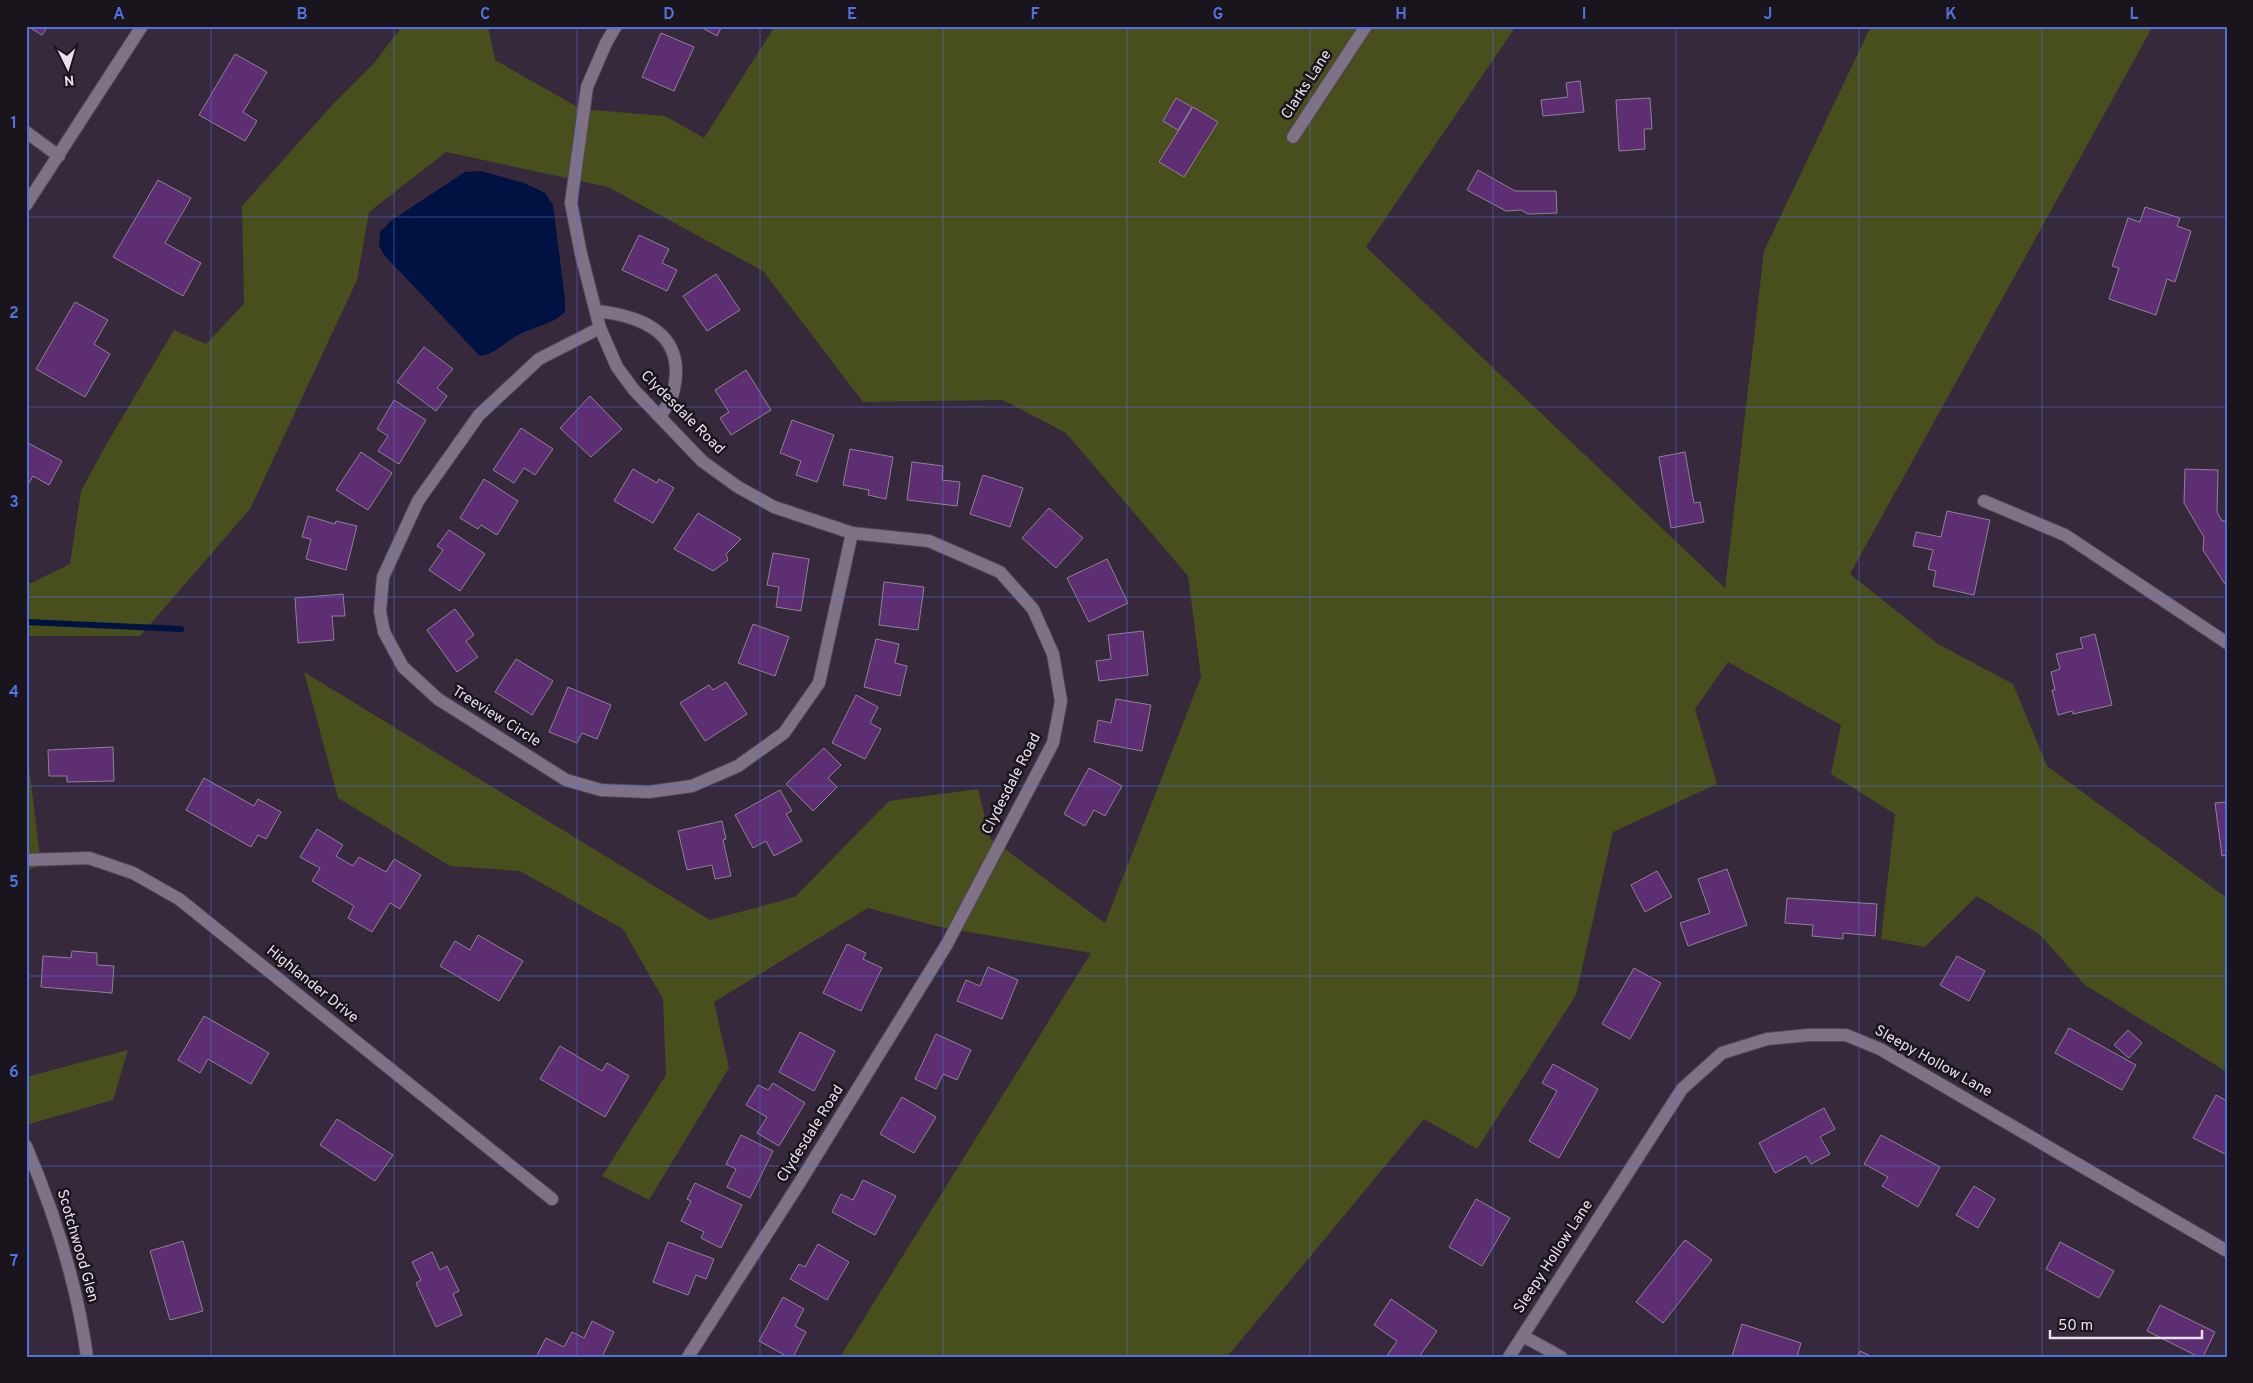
<svg xmlns="http://www.w3.org/2000/svg" width="2253" height="1383" viewBox="0 0 2253 1383" font-family="Overpass,sans-serif">
  <style>
    .green { fill: #494e1d }
    .water { fill: #001242 }
    .lines { fill: none; stroke-linecap: round; stroke-linejoin: round }
    .stream { stroke: #001242; stroke-width: 6 }
    .building { fill: #5d2e71; stroke: #8f8196 }
    .minor-casing { stroke: #524857; stroke-width: 14 }
    .minor { stroke: #807286; stroke-width: 12 }
    .grid { fill: none; stroke: #5072dd; stroke-width: 1; stroke-opacity: 0.55 }
    .labels { text-anchor: middle; dominant-baseline: central; stroke-width: 5; stroke-linejoin: round; paint-order: stroke }
    .street-label { font-size: 15px; fill: #e8e0ec; stroke: #1a141c }
    .neatline { fill: none; stroke: #5072dd; stroke-width: 2 }
    .grid-label { font-size: 16px; text-anchor: middle; font-weight: bold; fill: #5072dd }
  </style>
  <rect width="100%" height="100%" fill="#35293b"/>
  <path class="green" d="M 402,26 L 488,26 L 495,60 L 581,109 L 665,116 L 704,138 L 775,26 L 1516,26 L 1366,247 L 1725,588 L 1764,251 L 1871,26 L 2153,26 L 1850,574 L 1938,644 L 2013,684 L 2047,766 L 2227,898 L 2227,1072 L 2085,985 L 2039,934 L 1977,896 L 1925,947 L 1881,939 L 1895,814 L 1831,774 L 1841,725 L 1728,662 L 1695,709 L 1717,784 L 1613,832 L 1576,995 L 1477,1149 L 1424,1119 L 1227,1357 L 840,1357 L 1091,953 L 940,927 L 868,908 L 714,1002 L 729,1068 L 649,1200 L 602,1176 L 666,1075 L 663,999 L 623,929 L 520,871 L 450,866 L 338,798 L 304,672 L 710,920 L 795,897 L 889,801 L 978,789 L 990,838 L 1105,923 L 1201,677 L 1188,576 L 1066,433 L 1003,400 L 863,402 L 763,271 L 608,187 L 446,152 L 369,212 L 357,280 L 250,509 L 140,636 L 26,636 L 26,582 L 31,583 L 70,564 L 81,491 L 107,443 L 174,330 L 206,344 L 244,304 L 242,206 L 333,104 L 375,62 Z
    M 26,742 L 41,865 L 26,871 Z
    M 128,1050 L 113,1100 L 26,1125 L 26,1077 Z"/>
  <path class="water" d="M 481,171 L 524,183 L 545,193 L 553,205 L 565,299 L 565,312 C 553,324 536,326 520,334 C 507,340 495,355 480,356 L 384,255 L 379,245 L 380,232 L 392,220 L 465,172 Z"/>
  <g class="lines">
    <path class="stream" d="M 26,622 L 181,629"/>
  </g>
  <path class="building" d="M 27,26 L 48,26 L 42,35 Z
    M 699,26 L 722,26 L 717,36 Z
    M 661,33 L 694,47 L 674,91 L 642,77 Z
    M 235,54 L 267,72 L 243,112 L 257,121 L 245,141 L 199,115 Z
    M 1580,81 L 1584,112 L 1543,116 L 1541,100 L 1568,97 L 1566,83 Z
    M 1176,98 L 1192,107 L 1178,130 L 1163,121 Z
    M 1650,98 L 1652,129 L 1644,129 L 1645,149 L 1619,151 L 1616,100 Z
    M 1193,107 L 1218,122 L 1184,177 L 1159,162 Z
    M 1478,170 L 1515,191 L 1556,191 L 1557,213 L 1528,214 L 1521,210 L 1506,211 L 1467,190 Z
    M 158,180 L 191,198 L 165,243 L 201,263 L 183,296 L 113,257 Z
    M 2145,207 L 2180,218 L 2177,226 L 2191,231 L 2175,282 L 2167,279 L 2156,315 L 2109,299 L 2119,268 L 2112,266 L 2128,218 L 2140,222 Z
    M 639,235 L 669,249 L 662,263 L 677,270 L 667,291 L 622,270 Z
    M 716,274 L 740,310 L 707,331 L 683,296 Z
    M 75,302 L 108,320 L 94,344 L 110,354 L 85,397 L 36,369 Z
    M 424,347 L 453,369 L 437,388 L 447,396 L 436,411 L 397,382 Z
    M 746,370 L 771,410 L 731,435 L 720,418 L 729,412 L 715,390 Z
    M 590,396 L 622,429 L 591,457 L 560,428 Z
    M 394,400 L 426,420 L 399,464 L 378,451 L 388,436 L 377,429 Z
    M 792,420 L 834,435 L 817,482 L 796,475 L 801,461 L 780,453 Z
    M 521,428 L 553,449 L 535,475 L 524,468 L 514,483 L 493,470 Z
    M 26,442 L 62,461 L 49,485 L 33,476 L 26,488 Z
    M 850,449 L 893,457 L 886,499 L 868,495 L 869,490 L 843,485 Z
    M 361,452 L 392,473 L 368,510 L 336,490 Z
    M 1685,452 L 1694,503 L 1700,502 L 1704,522 L 1671,528 L 1659,457 Z
    M 912,462 L 943,466 L 942,480 L 960,482 L 957,506 L 907,500 Z
    M 633,469 L 657,483 L 659,479 L 674,488 L 653,523 L 614,501 Z
    M 2185,469 L 2218,470 L 2217,512 L 2222,521 L 2227,521 L 2227,587 L 2203,550 L 2204,537 L 2184,503 Z
    M 983,475 L 1023,488 L 1010,527 L 970,514 Z
    M 484,479 L 518,501 L 497,535 L 481,525 L 478,529 L 460,518 Z
    M 1049,508 L 1083,538 L 1056,568 L 1022,538 Z
    M 1947,511 L 1990,520 L 1974,595 L 1933,586 L 1936,571 L 1928,569 L 1933,550 L 1913,546 L 1916,532 L 1941,537 Z
    M 698,513 L 741,539 L 726,554 L 728,560 L 713,571 L 674,549 Z
    M 308,516 L 335,524 L 336,521 L 357,526 L 346,570 L 306,559 L 311,539 L 302,537 Z
    M 449,530 L 485,554 L 460,591 L 429,570 L 443,550 L 437,546 Z
    M 773,553 L 809,559 L 801,611 L 776,607 L 779,587 L 767,585 Z
    M 1107,559 L 1128,603 L 1089,622 L 1067,578 Z
    M 884,582 L 924,587 L 918,630 L 879,625 Z
    M 343,594 L 345,616 L 332,616 L 334,640 L 298,643 L 295,598 Z
    M 455,609 L 474,635 L 466,641 L 478,657 L 457,672 L 427,630 Z
    M 753,624 L 789,637 L 775,676 L 738,663 Z
    M 1143,631 L 1148,675 L 1099,681 L 1096,661 L 1111,659 L 1108,635 Z
    M 2095,634 L 2112,705 L 2073,714 L 2072,711 L 2058,715 L 2052,690 L 2055,690 L 2051,672 L 2060,669 L 2056,654 L 2083,648 L 2080,638 Z
    M 876,639 L 899,644 L 895,663 L 907,666 L 900,696 L 864,687 Z
    M 516,659 L 553,681 L 532,715 L 495,692 Z
    M 726,682 L 747,714 L 705,741 L 680,703 L 709,685 L 713,690 Z
    M 568,687 L 611,705 L 597,739 L 582,733 L 577,743 L 549,732 Z
    M 856,695 L 878,707 L 870,723 L 881,729 L 865,759 L 832,743 Z
    M 1116,699 L 1151,705 L 1142,751 L 1094,742 L 1098,720 L 1111,723 Z
    M 113,747 L 114,781 L 67,782 L 67,776 L 49,776 L 48,750 Z
    M 824,748 L 841,765 L 828,778 L 837,787 L 813,811 L 786,784 Z
    M 1089,768 L 1122,786 L 1105,816 L 1094,810 L 1085,826 L 1064,814 Z
    M 204,778 L 254,806 L 258,799 L 281,812 L 266,839 L 258,835 L 251,847 L 186,810 Z
    M 780,790 L 792,811 L 786,814 L 802,841 L 774,856 L 766,841 L 753,848 L 735,815 Z
    M 2227,802 L 2227,855 L 2222,856 L 2215,803 Z
    M 722,821 L 726,839 L 723,840 L 731,876 L 715,879 L 712,865 L 687,870 L 678,831 Z
    M 317,829 L 343,845 L 336,856 L 353,866 L 359,857 L 386,872 L 394,859 L 421,875 L 400,909 L 390,903 L 372,932 L 348,918 L 354,906 L 312,881 L 320,868 L 300,857 Z
    M 1727,869 L 1747,925 L 1688,946 L 1680,923 L 1710,913 L 1698,879 Z
    M 1657,871 L 1672,897 L 1645,912 L 1631,885 Z
    M 1787,898 L 1877,904 L 1875,936 L 1843,933 L 1843,939 L 1812,936 L 1813,925 L 1785,923 Z
    M 478,935 L 523,961 L 499,1001 L 440,966 L 455,941 L 470,950 Z
    M 847,944 L 866,953 L 863,959 L 882,968 L 861,1011 L 823,993 Z
    M 72,951 L 97,953 L 97,965 L 114,966 L 112,993 L 41,987 L 43,956 L 71,958 Z
    M 1957,956 L 1985,971 L 1969,1001 L 1940,985 Z
    M 988,967 L 1018,980 L 1002,1019 L 957,1001 L 966,980 L 980,986 Z
    M 1634,968 L 1661,983 L 1630,1039 L 1602,1024 Z
    M 204,1016 L 269,1053 L 251,1084 L 208,1059 L 200,1073 L 178,1060 Z
    M 2069,1028 L 2136,1065 L 2122,1090 L 2055,1053 Z
    M 2128,1030 L 2142,1043 L 2129,1058 L 2114,1045 Z
    M 800,1032 L 835,1051 L 814,1091 L 779,1072 Z
    M 936,1034 L 971,1050 L 957,1080 L 943,1074 L 936,1089 L 915,1079 Z
    M 560,1046 L 602,1071 L 607,1063 L 629,1076 L 605,1117 L 540,1079 Z
    M 1553,1064 L 1598,1089 L 1559,1158 L 1529,1141 L 1557,1091 L 1542,1083 Z
    M 773,1083 L 805,1103 L 779,1146 L 757,1133 L 767,1117 L 746,1105 L 758,1085 L 768,1090 Z
    M 2216,1095 L 2227,1101 L 2227,1155 L 2193,1138 Z
    M 902,1097 L 936,1117 L 914,1153 L 880,1134 Z
    M 1824,1108 L 1835,1129 L 1820,1137 L 1830,1154 L 1811,1164 L 1806,1156 L 1775,1173 L 1759,1143 Z
    M 337,1119 L 393,1155 L 375,1181 L 320,1145 Z
    M 741,1135 L 773,1151 L 750,1198 L 727,1187 L 736,1169 L 726,1164 Z
    M 1881,1135 L 1940,1167 L 1918,1207 L 1882,1186 L 1888,1177 L 1864,1164 Z
    M 863,1180 L 896,1196 L 875,1235 L 832,1212 L 841,1194 L 853,1200 Z
    M 695,1183 L 742,1205 L 721,1248 L 701,1238 L 704,1232 L 681,1221 L 691,1201 L 687,1199 Z
    M 1974,1186 L 1995,1199 L 1978,1228 L 1956,1215 Z
    M 1476,1199 L 1510,1218 L 1482,1266 L 1449,1247 Z
    M 1685,1240 L 1712,1260 L 1663,1323 L 1636,1302 Z
    M 183,1241 L 203,1311 L 170,1320 L 150,1251 Z
    M 668,1242 L 714,1259 L 706,1279 L 696,1275 L 688,1295 L 653,1282 Z
    M 2060,1242 L 2114,1271 L 2099,1298 L 2046,1269 Z
    M 818,1244 L 849,1262 L 827,1300 L 790,1279 L 799,1264 L 805,1267 Z
    M 432,1252 L 440,1270 L 447,1266 L 459,1291 L 453,1294 L 462,1315 L 436,1327 L 416,1283 L 421,1280 L 412,1262 Z
    M 783,1297 L 804,1309 L 795,1326 L 806,1332 L 793,1357 L 788,1357 L 759,1341 Z
    M 1391,1299 L 1437,1331 L 1419,1357 L 1386,1357 L 1397,1341 L 1374,1325 Z
    M 2160,1305 L 2215,1332 L 2203,1357 L 2199,1357 L 2147,1331 Z
    M 592,1321 L 614,1332 L 602,1357 L 536,1357 L 546,1338 L 564,1347 L 572,1332 L 584,1338 Z
    M 1742,1324 L 1801,1343 L 1797,1357 L 1732,1356 Z
    M 1860,1351 L 1873,1357 L 1857,1357 Z"/>
  <g class="lines">
    <g class="minor-casing">
      <path id="minor" d="M 616,26 L 606,43 L 587,87 L 571,203 L 581,254 L 600,328 L 617,367 L 634,390 L 702,461 L 738,487 L 774,507 L 852,533 L 929,541 L 1000,572 L 1033,609 L 1053,654 L 1061,701 L 1053,743 L 947,944 L 800,1182 L 688,1357
        M 26,132 L 59,156
        M 1293,137 L 1366,26
        M 26,205 L 142,26
        M 596,311 C 642,316 686,333 674,389 C 673,398 665,408 660,417
        M 600,328 L 539,359 L 479,415 L 418,501 L 383,577 L 380,611 L 384,632 L 403,667 L 438,699 L 566,780 L 601,790 L 649,792 L 692,786 L 738,766 L 784,733 L 819,683 L 852,533
        M 1984,501 L 2065,535 L 2227,643
        M 26,860 L 89,858 L 133,873 L 179,899 L 552,1199
        M 26,1146 C 55,1214 77,1283 87,1357
        M 1523,1336 L 1561,1357
        M 1509,1357 L 1682,1089 L 1722,1053 L 1767,1039 L 1808,1035 L 1846,1035 L 1880,1049 L 2227,1251"/>
    </g>
    <use href="#minor" class="minor"/>
  </g>
  <path class="grid" d="M 211,26 L 211,1357M 394,26 L 394,1357M 577,26 L 577,1357M 760,26 L 760,1357M 943,26 L 943,1357M 1127,26 L 1127,1357M 1310,26 L 1310,1357M 1493,26 L 1493,1357M 1676,26 L 1676,1357M 1859,26 L 1859,1357M 2042,26 L 2042,1357M 26,217 L 2227,217M 26,407 L 2227,407M 26,597 L 2227,597M 26,786 L 2227,786M 26,976 L 2227,976M 26,1166 L 2227,1166"/>
  <g class="labels">
    <g class="street-label">
      <text transform="translate(1307 85) rotate(-57)">Clarks Lane</text>
      <text transform="translate(682 413) rotate(45)">Clydesdale Road</text>
      <text transform="translate(496 717) rotate(32)">Treeview Circle</text>
      <text transform="translate(1012 784) rotate(-63)">Clydesdale Road</text>
      <text transform="translate(312 985) rotate(39)">Highlander Drive</text>
      <text transform="translate(1933 1062) rotate(29)">Sleepy Hollow Lane</text>
      <text transform="translate(811 1134) rotate(-58)">Clydesdale Road</text>
      <text transform="translate(77 1246) rotate(74)">Scotchwood Glen</text>
      <text transform="translate(1554 1257) rotate(-57)">Sleepy Hollow Lane</text>
    </g>
  </g>
  <rect width="2253" height="1383" fill="none" stroke="#1a141c" stroke-width="55"/>
  <g transform="translate(68 68) rotate(175)" stroke="#1a141c" stroke-width="4" paint-order="stroke">
  <path d="M0-4L9 19L0 12L-9 19Z" fill="#e8e0ec"/>
  <text y="-8" font-size="14" font-weight="bold" text-anchor="middle" fill="#e8e0ec">N</text>
  </g>
  <path d="M2050 1330v8h152v-8" fill="none" stroke="#e8e0ec" stroke-width="2.5"/>
  <text x="2058" y="1330" font-size="15" fill="#e8e0ec" stroke="#1a141c" stroke-width="4" paint-order="stroke">50 m</text>
  <rect x="28" y="28" width="2198" height="1328" class="neatline"/>
  <g class="grid-label">
    <text x="119" y="19">A</text>
    <text x="302" y="19">B</text>
    <text x="485" y="19">C</text>
    <text x="669" y="19">D</text>
    <text x="852" y="19">E</text>
    <text x="1035" y="19">F</text>
    <text x="1218" y="19">G</text>
    <text x="1401" y="19">H</text>
    <text x="1584" y="19">I</text>
    <text x="1768" y="19">J</text>
    <text x="1951" y="19">K</text>
    <text x="2134" y="19">L</text>
    <text x="14" y="128">1</text>
    <text x="14" y="318">2</text>
    <text x="14" y="507">3</text>
    <text x="14" y="697">4</text>
    <text x="14" y="887">5</text>
    <text x="14" y="1077">6</text>
    <text x="14" y="1266">7</text>
  </g>
</svg>
